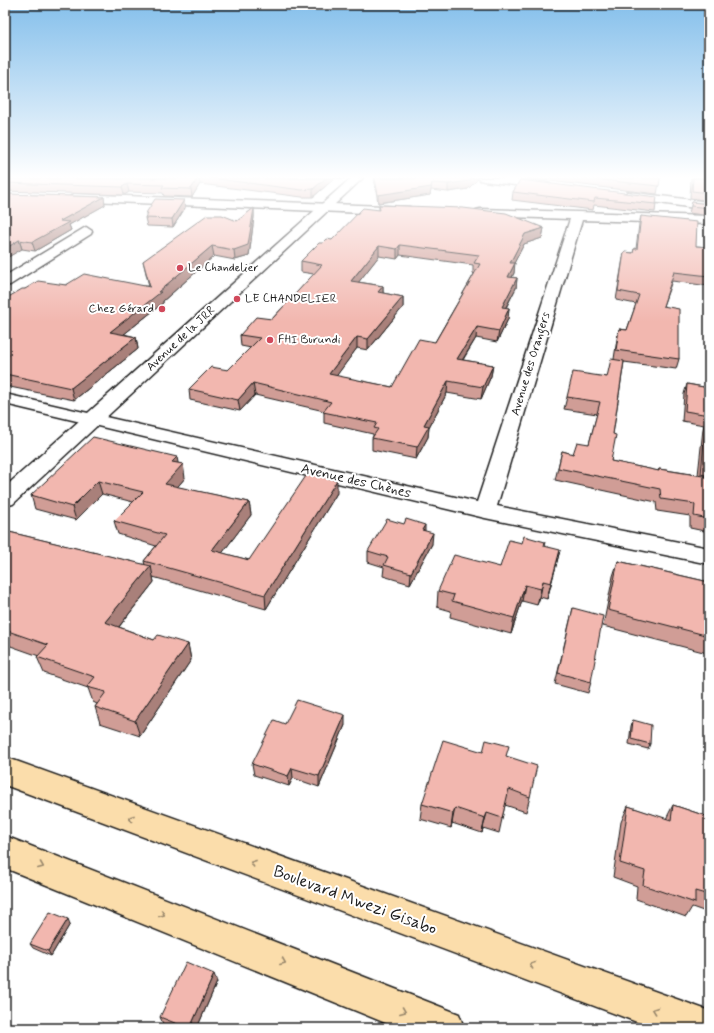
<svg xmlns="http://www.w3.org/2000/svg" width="714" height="1033" viewBox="0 0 714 1033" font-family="Mynerve,sans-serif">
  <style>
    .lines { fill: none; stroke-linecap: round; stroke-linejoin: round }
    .minor-casing { stroke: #1c1c1c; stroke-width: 3 }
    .tertiary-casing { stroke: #1c1c1c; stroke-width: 3 }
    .primary-casing { stroke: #1c1c1c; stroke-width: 3 }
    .minor { fill: #fff; fill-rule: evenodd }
    .tertiary { fill: #fff; fill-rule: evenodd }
    .primary { fill: #fbddab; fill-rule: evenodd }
    .wall { fill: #d09d96; stroke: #1c1c1c; fill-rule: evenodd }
    .shaded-wall { fill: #a9807a; stroke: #1c1c1c }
    .building { fill: #f2b7af; stroke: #1c1c1c; fill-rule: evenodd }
    .oneway { stroke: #97866b }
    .poi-dot { fill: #d1495b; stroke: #fff; stroke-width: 1.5 }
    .labels { text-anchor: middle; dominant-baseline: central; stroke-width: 4; stroke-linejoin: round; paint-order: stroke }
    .far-poi-label { font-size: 12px; fill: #1c1c1c; stroke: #fff; text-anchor: start }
    .far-street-label { font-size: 12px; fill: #1c1c1c; stroke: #fff }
    .street-label { font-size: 14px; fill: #1c1c1c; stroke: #fff }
    .near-street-label { font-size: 17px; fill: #1c1c1c; stroke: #fff }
  </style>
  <rect width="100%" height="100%" fill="#fff"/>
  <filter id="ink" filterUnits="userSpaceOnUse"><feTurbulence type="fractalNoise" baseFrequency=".025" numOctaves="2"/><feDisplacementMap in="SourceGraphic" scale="8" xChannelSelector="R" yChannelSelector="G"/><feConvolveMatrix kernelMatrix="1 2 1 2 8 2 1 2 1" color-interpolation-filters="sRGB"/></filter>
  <g filter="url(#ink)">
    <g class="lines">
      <g class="minor-casing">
        <path id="minor" d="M 479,178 L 508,178 L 548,183 L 554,186 L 548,189 L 484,181 L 480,180 Z
          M 628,192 L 709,202 L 709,210 L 624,198 L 622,196 L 624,194 Z
          M 74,194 L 410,207 L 416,211 L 410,215 L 70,200 L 68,198 Z
          M 480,209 L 709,216 L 709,224 L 582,220 L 497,506 L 709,548 L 709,564 L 485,518 L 5,404 L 5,394 L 477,502 L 570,219 L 476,216 L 474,213 L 476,210 Z
          M 86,227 L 92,231 L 91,234 L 10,285 L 5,286 L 5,276 Z"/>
      </g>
      <g class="tertiary-casing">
        <path id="tertiary" d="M 351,178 L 363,178 L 13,504 L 5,506 L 5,487 Z"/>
      </g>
      <g class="primary-casing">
        <path id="primary" d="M 5,757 L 704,1009 L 709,1011 L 709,1028 L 653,1028 L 5,785 Z
          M 5,836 L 459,1014 L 464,1028 L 398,1028 L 5,868 Z"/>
      </g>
      <use href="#minor" class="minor"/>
      <use href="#tertiary" class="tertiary"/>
      <use href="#primary" class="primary"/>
    </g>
    <path class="wall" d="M 5,178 L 123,179 L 124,178 L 345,178 L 343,179 L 335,178 L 313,197 L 302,197 L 200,184 L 192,197 L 164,196 L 163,193 L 129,192 L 124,195 L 5,191 Z
      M 374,178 L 478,178 L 478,179 L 468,189 L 448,192 L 431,190 L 430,195 L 378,203 Z
      M 525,178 L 660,178 L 657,194 Z
      M 691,178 L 709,178 L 709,201 L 690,198 Z
      M 520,180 L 656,204 L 655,212 L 594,205 L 593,210 L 512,200 L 513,192 Z
      M 5,194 L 104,197 L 105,205 L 69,225 L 71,230 L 35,251 L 22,249 Z
      M 184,200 L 185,208 L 173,227 L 147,226 L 145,218 L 146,216 L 146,213 Z
      M 692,202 L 709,204 L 709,216 L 689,213 L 690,209 Z
      M 379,205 L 544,228 L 542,238 L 524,244 L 514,263 L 514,273 L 512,277 L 517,278 L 516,288 L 506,308 L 509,308 L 508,319 L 497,342 L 476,338 L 463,360 L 493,365 L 491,376 L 481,399 L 447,393 L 429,427 L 428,437 L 416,459 L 372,450 L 372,438 L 373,436 L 373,434 L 324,423 L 324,411 L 320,410 L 255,395 L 240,411 L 190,400 L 189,389 L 228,370 L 251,348 L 241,346 L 240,335 L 272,319 L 314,274 L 301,272 L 301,261 L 323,243 L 332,240 L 379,210 ZM 400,255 L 473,265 L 473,273 L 474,274 L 435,342 L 392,387 L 336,376 L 357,348 L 368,350 L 403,307 L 403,297 L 383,293 L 383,286 L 358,282 L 379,256 L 397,259 Z
      M 254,208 L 254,217 L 249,256 L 235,260 L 214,256 L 163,301 L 163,303 L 124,334 L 136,337 L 138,349 L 74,400 L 5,386 L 5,299 L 25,289 L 66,285 L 149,286 L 143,261 L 237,221 Z
      M 641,216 L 696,246 L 709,247 L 709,286 L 672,281 L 663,306 L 679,359 L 676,369 L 624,362 L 613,434 L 611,461 L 658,471 L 659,469 L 698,475 L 703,429 L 704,425 L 682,421 L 684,394 L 687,384 L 709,388 L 709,532 L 690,528 L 690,516 L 657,511 L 656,502 L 555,480 L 562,451 L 573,454 L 589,444 L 597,414 L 564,409 L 567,397 L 607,377 L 614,359 L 617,339 L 619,329 L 627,330 L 636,304 L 616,300 L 624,252 L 633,253 L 634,249 L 636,249 L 639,224 Z
      M 178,463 L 185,478 L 177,487 L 249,502 L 251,515 L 222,553 L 249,560 L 337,493 L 266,609 L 153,577 L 154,582 L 119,627 L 154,640 L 188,644 L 191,660 L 140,736 L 100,723 L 95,707 L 97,704 L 93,702 L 88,688 L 44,673 L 37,657 L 39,656 L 5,644 L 5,531 L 145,565 L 144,561 L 156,546 L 118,534 L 114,521 L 133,502 L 102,494 L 76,520 L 35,509 L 31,495 Z
      M 425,531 L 432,544 L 410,584 L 383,576 L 384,567 L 368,562 L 368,551 Z
      M 522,543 L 544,546 L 556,566 L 547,599 L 540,597 L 537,605 L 522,601 L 511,634 L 450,617 L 451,611 L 437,607 L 438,591 L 500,567 Z
      M 618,561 L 709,582 L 709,649 L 707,653 L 603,626 L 613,576 Z
      M 573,608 L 591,682 L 588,693 L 555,684 Z
      M 633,720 L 650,744 L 648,749 L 629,744 L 631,726 Z
      M 285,724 L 345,725 L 319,787 L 293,778 L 289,786 L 254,775 L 252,764 Z
      M 483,752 L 506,757 L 530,797 L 526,812 L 505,805 L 499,833 L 483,828 L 482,833 L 452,823 L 451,828 L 420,819 L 422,804 Z
      M 673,805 L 709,817 L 709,913 L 692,907 L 686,917 L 636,899 L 637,886 L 613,877 L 621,822 L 628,806 L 666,819 Z
      M 70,924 L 51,956 L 33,948 L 30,944 Z
      M 217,982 L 197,1028 L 170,1028 L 164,1026 L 160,1017 Z"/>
    <path class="shaded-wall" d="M 198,178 L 199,178 L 200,184 L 192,197 L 191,189 Z
      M 326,178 L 335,178 L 313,197 L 313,189 Z
      M 472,178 L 478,178 L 478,179 L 468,189 L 448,192 L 448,184 Z
      M 432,183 L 431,190 L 430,195 L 378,203 L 378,195 Z
      M 127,184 L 129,192 L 124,195 L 122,187 Z
      M 104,197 L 105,205 L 69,225 L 71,230 L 35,251 L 32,242 L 60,221 Z
      M 184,200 L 185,208 L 173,227 L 172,219 Z
      M 254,208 L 254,217 L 249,256 L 235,260 L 234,250 Z
      M 544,228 L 542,238 L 524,244 L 509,273 L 510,263 L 525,234 Z
      M 19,240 L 22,249 L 5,259 L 5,249 Z
      M 400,245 L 400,255 L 397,259 L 397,249 Z
      M 212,246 L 214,256 L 163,301 L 163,303 L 113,343 L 110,332 Z
      M 379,246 L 379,256 L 351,292 L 351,281 Z
      M 515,263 L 514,273 L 507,287 L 508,277 Z
      M 517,278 L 516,288 L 500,318 L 502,307 Z
      M 383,286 L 383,296 L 378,292 Z
      M 403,297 L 403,307 L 368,350 L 368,339 Z
      M 509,308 L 508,319 L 497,342 L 499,331 Z
      M 477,327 L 476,338 L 456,370 L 457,359 Z
      M 136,337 L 138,349 L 74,400 L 71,388 Z
      M 357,337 L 357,348 L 329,386 L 329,374 Z
      M 493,365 L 491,376 L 481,399 L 483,387 Z
      M 448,381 L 447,393 L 429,427 L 428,437 L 416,459 L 417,447 L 424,425 Z
      M 253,383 L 255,395 L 240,411 L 238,400 Z
      M 177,457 L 179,468 L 183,464 L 185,478 L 168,498 L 165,484 L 172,462 Z
      M 337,480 L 337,493 L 266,609 L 265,595 Z
      M 98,481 L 102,494 L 76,520 L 72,507 Z
      M 249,502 L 251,515 L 214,564 L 212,550 Z
      M 425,525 L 425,536 L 422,530 Z
      M 433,533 L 432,544 L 410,584 L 411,573 Z
      M 560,550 L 556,566 L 547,599 L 551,583 Z
      M 151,566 L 154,582 L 110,638 L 105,622 Z
      M 543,581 L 540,597 L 537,605 Z
      M 525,585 L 522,601 L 511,634 L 514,618 Z
      M 188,644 L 191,660 L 140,736 L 135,721 Z
      M 345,715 L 345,725 L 319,787 L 319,776 Z
      M 292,768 L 293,778 L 289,786 L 288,776 Z
      M 455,808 L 451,828 L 453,813 Z
      M 487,813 L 483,828 L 482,833 L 485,818 Z
      M 68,919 L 70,924 L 51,956 L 48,951 Z
      M 214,974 L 217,982 L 197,1028 L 190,1028 Z"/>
    <path class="building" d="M 5,178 L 93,178 L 123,179 L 124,178 L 198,178 L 191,189 L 162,188 L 164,185 L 127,184 L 122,187 L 5,183 Z
      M 210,178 L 326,178 L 313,189 L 302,190 Z
      M 375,178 L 472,178 L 469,181 L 448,184 L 432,183 L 431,187 L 378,195 Z
      M 584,178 L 660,178 L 659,186 Z
      M 693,178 L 709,178 L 709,193 L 692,191 Z
      M 520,180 L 657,197 L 656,204 L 595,198 L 594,202 L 513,192 Z
      M 5,194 L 104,197 L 60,221 L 69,222 L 32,242 L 19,240 L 5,249 Z
      M 155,199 L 184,200 L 172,219 L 145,218 L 148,213 L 146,213 Z
      M 692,202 L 709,204 L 709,208 L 691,206 Z
      M 379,205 L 463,208 L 506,213 L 544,228 L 525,234 L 510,263 L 515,263 L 508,277 L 517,278 L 502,307 L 509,308 L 499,331 L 477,327 L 457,359 L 493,365 L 483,387 L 448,381 L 424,425 L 429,426 L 417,447 L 372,438 L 378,429 L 374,428 L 377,423 L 323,412 L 331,402 L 320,399 L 253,383 L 238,400 L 189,389 L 211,367 L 228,370 L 260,338 L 240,335 L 256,317 L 272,319 L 322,265 L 301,261 L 319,243 L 323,243 L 327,239 L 332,240 L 363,208 L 380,210 ZM 400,245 L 479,255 L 474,263 L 480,264 L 435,342 L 419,339 L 392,387 L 329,374 L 357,337 L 368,339 L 403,297 L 378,292 L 383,286 L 351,281 L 379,246 L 397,249 Z
      M 254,208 L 248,245 L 234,250 L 212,246 L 158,292 L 161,292 L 110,332 L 136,337 L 71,388 L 5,374 L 5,358 L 9,355 L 5,354 L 5,299 L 22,289 L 25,289 L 38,281 L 66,285 L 84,274 L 150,287 L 143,261 L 207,215 L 222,215 L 237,221 Z
      M 641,216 L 697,222 L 696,246 L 709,247 L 709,276 L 674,272 L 663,306 L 679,309 L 679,359 L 616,350 L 619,329 L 627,330 L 639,295 L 618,291 L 624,252 L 633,253 L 634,249 L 637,249 Z
      M 611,359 L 624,361 L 613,434 L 616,435 L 611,461 L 659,471 L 659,469 L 709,477 L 709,519 L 694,516 L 695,504 L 661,499 L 660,489 L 558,468 L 562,451 L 573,454 L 577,442 L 589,444 L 600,402 L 567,397 L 573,372 L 607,377 Z
      M 687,384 L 709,388 L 709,415 L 685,411 Z
      M 706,418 L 709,419 L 709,476 L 701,474 Z
      M 93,437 L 177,457 L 172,462 L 183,464 L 165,484 L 249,502 L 212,550 L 249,560 L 308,473 L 337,480 L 265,595 L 144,561 L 165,535 L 114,521 L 143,492 L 98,481 L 72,507 L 31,495 Z
      M 387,519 L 404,524 L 406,519 L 425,525 L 422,530 L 433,533 L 411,573 L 384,565 L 388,557 L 368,551 Z
      M 5,531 L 151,566 L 105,622 L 154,640 L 158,635 L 188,644 L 135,721 L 95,707 L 106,692 L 87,687 L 95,677 L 37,657 L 48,645 L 5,630 Z
      M 524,536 L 545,542 L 544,546 L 560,550 L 551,583 L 543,581 L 541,589 L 525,585 L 514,618 L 452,601 L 454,595 L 438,591 L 454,555 L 500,567 L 509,540 L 522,543 Z
      M 618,561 L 709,582 L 709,636 L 608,610 Z
      M 573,608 L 603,616 L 591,682 L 558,673 Z
      M 297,700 L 345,715 L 319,776 L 292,768 L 288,776 L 252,764 L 274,720 L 285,724 Z
      M 633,720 L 651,725 L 650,744 L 631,739 Z
      M 443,740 L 483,752 L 486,740 L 509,746 L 506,756 L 537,766 L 530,797 L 509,789 L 502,818 L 487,813 L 485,818 L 455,808 L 453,813 L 422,804 Z
      M 673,805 L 709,817 L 709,895 L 695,891 L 695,903 L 643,885 L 645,871 L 620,863 L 628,806 L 671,820 Z
      M 50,912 L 68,919 L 48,951 L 30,944 Z
      M 186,962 L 214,974 L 190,1028 L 187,1028 L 160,1017 Z"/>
    <defs><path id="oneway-chevron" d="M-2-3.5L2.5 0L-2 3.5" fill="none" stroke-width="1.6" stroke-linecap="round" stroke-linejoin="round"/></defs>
    <g class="oneway">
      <use href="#oneway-chevron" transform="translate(131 818) rotate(-160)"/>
      <use href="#oneway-chevron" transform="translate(253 863) rotate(-160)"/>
      <use href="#oneway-chevron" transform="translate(41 866) rotate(22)"/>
      <use href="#oneway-chevron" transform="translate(162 914) rotate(22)"/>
      <use href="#oneway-chevron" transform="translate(283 962) rotate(22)"/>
      <use href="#oneway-chevron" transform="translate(532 965) rotate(-160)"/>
      <use href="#oneway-chevron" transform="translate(655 1010) rotate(-160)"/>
      <use href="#oneway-chevron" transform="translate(403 1011) rotate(22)"/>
    </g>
  </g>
  <linearGradient id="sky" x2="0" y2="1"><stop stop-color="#84bfeb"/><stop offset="0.55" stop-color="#fff"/><stop offset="1" stop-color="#fff" stop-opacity="0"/></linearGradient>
  <rect width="714" height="322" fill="url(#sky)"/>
  <g class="poi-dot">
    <circle cx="180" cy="268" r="4"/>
    <circle cx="237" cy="299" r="4"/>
    <circle cx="162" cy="309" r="4"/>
    <circle cx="270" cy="340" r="4"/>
  </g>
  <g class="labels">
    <g class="far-poi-label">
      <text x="188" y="268">Le Chandelier</text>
      <text x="245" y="299">LE CHANDELIER</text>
      <text x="154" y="309" text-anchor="end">Chez Gérard</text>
      <text x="278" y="340">FHI Burundi</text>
    </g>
    <g class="far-street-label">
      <text transform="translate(181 339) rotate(-43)">Avenue de la JRR</text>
      <text transform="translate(531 364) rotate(-73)">Avenue des Orangers</text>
    </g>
    <g class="street-label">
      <text transform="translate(356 481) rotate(13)">Avenue des Chènes</text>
    </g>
    <g class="near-street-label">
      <text transform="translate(355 900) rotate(20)">Boulevard Mwezi Gisabo</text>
    </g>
  </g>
  <rect width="714" height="1033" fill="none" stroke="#fff" stroke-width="20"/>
  <rect x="10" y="10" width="694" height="1013" fill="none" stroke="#1c1c1c" stroke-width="1.5" filter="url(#ink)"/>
</svg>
